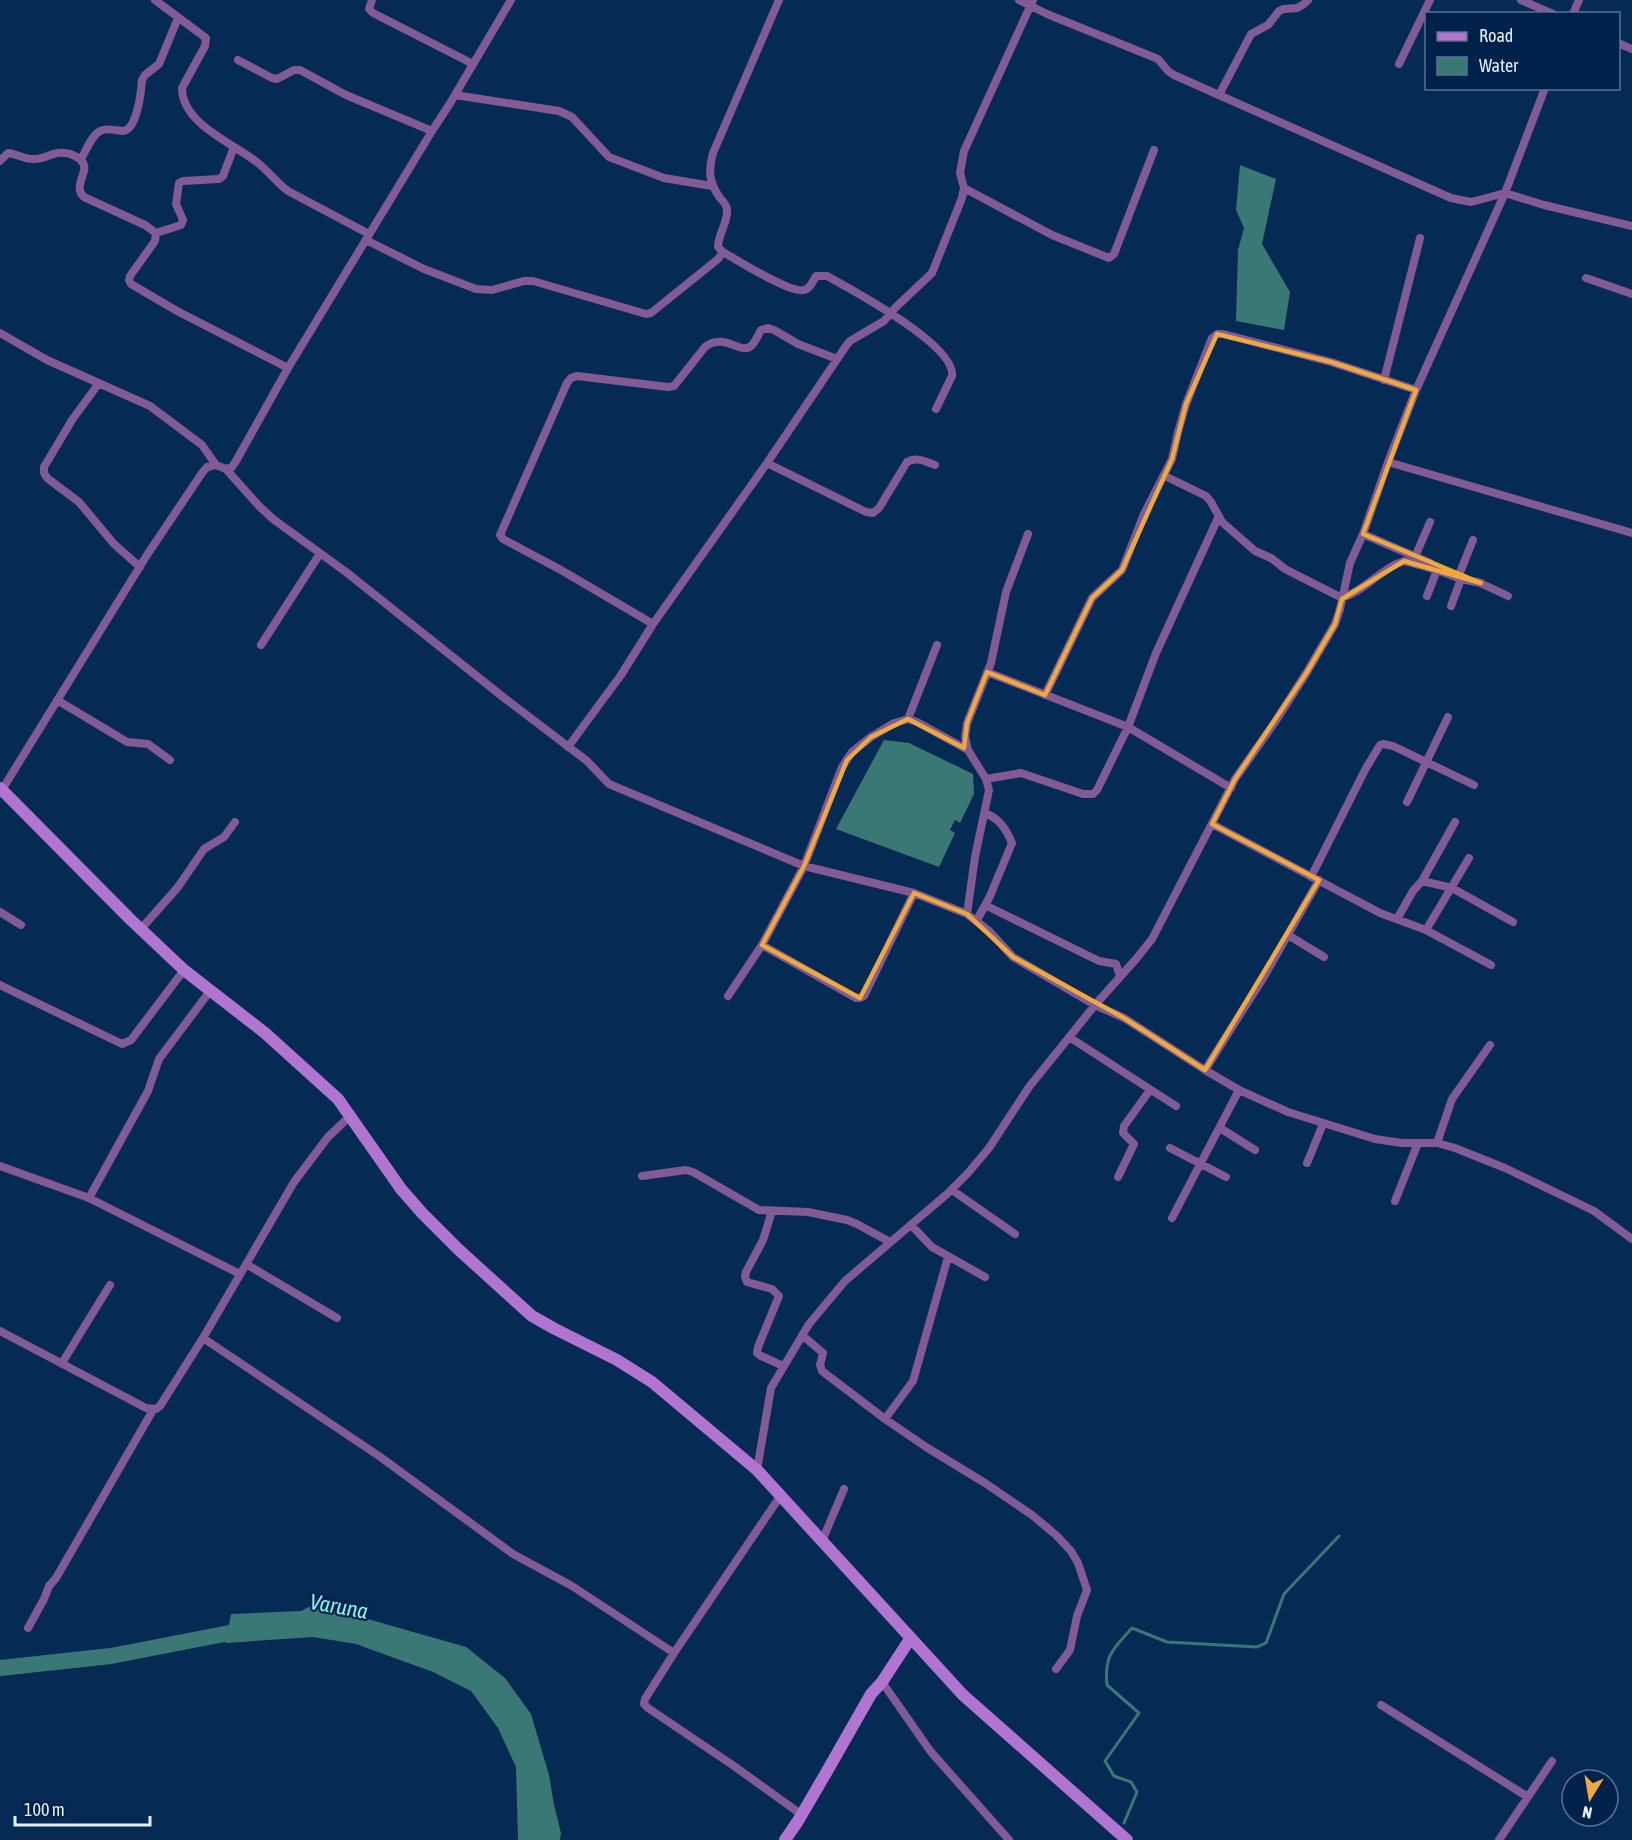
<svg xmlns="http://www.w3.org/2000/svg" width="1632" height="1840" viewBox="0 0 1632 1840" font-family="'Asap Condensed',sans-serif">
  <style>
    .water { fill: #3a7876 }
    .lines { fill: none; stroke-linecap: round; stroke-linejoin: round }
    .stream { stroke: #3a7876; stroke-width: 3 }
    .river { stroke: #3a7876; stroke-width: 16 }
    .street { stroke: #825b95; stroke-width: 8 }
    .secondary { stroke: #b274d1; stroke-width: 12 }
    .marked { fill: none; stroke: #eea83c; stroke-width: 4.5; stroke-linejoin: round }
    .labels { text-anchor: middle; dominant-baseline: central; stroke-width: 4.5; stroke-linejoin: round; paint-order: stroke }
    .water-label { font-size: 22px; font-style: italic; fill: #7cfbf8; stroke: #002149 }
  </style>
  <rect width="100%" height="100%" fill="#052b54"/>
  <path class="water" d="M 1240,165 L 1276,179 L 1262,244 L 1290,292 L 1284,330 L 1236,321 L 1238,250 L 1244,228 L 1236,210 Z
    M 884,740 L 909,743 L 973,774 L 974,794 L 960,823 L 955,820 L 950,830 L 955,833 L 939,867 L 836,829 Z
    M 315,1604 L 466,1647 L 505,1678 L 531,1714 L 549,1775 L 554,1805 L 561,1833 L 560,1840 L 518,1840 L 516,1767 L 498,1728 L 471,1691 L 433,1672 L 356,1644 L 313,1637 L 226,1643 L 231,1614 L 301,1611 Z"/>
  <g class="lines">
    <path class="stream" d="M 1124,1823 L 1137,1792 L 1131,1782 L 1114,1776 L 1105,1761 L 1139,1713 L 1107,1685 C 1104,1655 1113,1649 1132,1628 L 1167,1642 L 1257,1647 L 1266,1643 L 1284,1594 L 1339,1536"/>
    <path class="river" d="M 0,1668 L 111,1656 L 250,1629"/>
    <path class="street" d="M 155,0 L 206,38 L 205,46 L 182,88 C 182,124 233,143 258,163 C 269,172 277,183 288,191 L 369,234
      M 372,0 L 369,9 L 373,13 L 473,64
      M 779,0 L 713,153 C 708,172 709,182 720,198 C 723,201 727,206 727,210 C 728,222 718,235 718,247 L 723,252 C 737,260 791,294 804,290 C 810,289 813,281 816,276 L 827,276 C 852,290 956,345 952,376 L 936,409
      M 1019,0 L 1047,14 L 1158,59 L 1168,71 L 1174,75 L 1451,198 L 1471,202 L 1505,193 L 1544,205 L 1632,226
      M 1521,0 L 1553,14
      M 1573,14 L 1579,0
      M 1618,43 L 1632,49
      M 238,60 L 272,78 L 277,79 L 294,70 L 300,70 L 346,95 L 432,131
      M 1399,64 L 1430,0
      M 455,95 L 559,111 L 572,117 L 609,157 L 664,178 L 712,186
      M 1219,95 L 1251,34 L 1268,25 L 1279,11 L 1284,9 L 1297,8 L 1304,4 L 1308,0
      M 81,159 C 86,151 91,136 100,131 C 107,127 116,131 123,131 C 137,130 141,92 142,80 L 145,75 L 159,64 L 178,18
      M 0,161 L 8,153 C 17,154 26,160 35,159 C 43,159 50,154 58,153 C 69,152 87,158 84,171 C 81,181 76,190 84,197 L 145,225 L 156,233 L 155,241 L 130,276 L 129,280 L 131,284 L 177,311 L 288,368
      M 964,188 L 1052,235 L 1109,258 L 1114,254 L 1154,150
      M 156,233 L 181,225 L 183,220 L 176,204 L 179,183 L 183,181 L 219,179 L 223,176 L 234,147
      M 366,240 L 424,269 L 476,289 L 492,290 L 524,281 L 533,281 L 646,314 L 651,313 L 718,259 L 723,252
      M 1586,278 L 1632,294
      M 0,333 L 47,360 L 150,406 L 202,445 L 216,465
      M 1384,380 L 1420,238
      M 99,383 L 72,420 L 44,467 L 44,473 L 47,478 L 79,502 L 114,544 L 140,567
      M 1388,462 L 1632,533
      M 767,463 L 866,512 L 873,513 L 879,508 L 907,462 C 917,456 926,462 935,465
      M 226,469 L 259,506 L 273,519 L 346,572 L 503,697 L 587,761 L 609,784 L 804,866 L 914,893 L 967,914 L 989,931 L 1013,957 L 1095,1005 L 1124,1018 L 1205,1070 L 1239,1090 L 1288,1112 L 1375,1139 L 1402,1143 L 1437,1143 L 1455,1148 L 1505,1168 L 1594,1211 L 1632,1239
      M 1165,476 L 1206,496 L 1211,502 L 1222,522 L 1255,551 L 1271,558 L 1285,569 L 1342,598 C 1365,591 1381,568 1404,561 L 1437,570 L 1461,579 L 1481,583
      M 1363,534 L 1430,563
      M 1415,557 L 1430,522
      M 1459,575 L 1473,540
      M 1478,582 L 1508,596
      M 1427,596 L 1437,570
      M 1451,606 L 1461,579
      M 653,624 L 561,570 L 503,539 L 500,535 L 567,383 L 571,378 L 577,376 L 668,387 L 674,386 L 705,347 C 724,332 741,355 751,346 C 755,343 758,335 761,330 L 768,328 L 774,330 L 798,344 L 837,359
      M 261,645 L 319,555
      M 987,672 L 1128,727 L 1231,788
      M 1045,695 L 1092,598 L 1122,570 L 1144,514 L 1172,459 L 1178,432 L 1186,404 L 1212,338 L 1217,334 L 1223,334 L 1331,362 L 1416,390
      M 57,700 L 127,742 L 148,744 L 170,760
      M 908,719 L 937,645
      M 568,747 L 621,675 L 653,624 L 767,463 L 846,346 L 850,341 L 884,321 L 895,308 L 932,273 L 962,198 L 964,188 L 960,173 L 964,151 L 1033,0
      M 986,779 L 1021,773 L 1083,794 L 1093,794 L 1097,790 L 1128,727 L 1156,653 L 1218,518
      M 0,793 L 147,555 L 202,473 L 207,467 L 216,465 L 226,469 L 232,467 L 236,461 L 288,368 L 432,131 L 449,105 L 511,0
      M 1407,802 L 1448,717
      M 1212,824 L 1380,913 L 1426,930 L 1491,965
      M 1311,877 L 1366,768 L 1380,745 L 1383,744 L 1393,746 L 1474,785
      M 1422,881 L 1455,822
      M 985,905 L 1099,961 L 1116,964 L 1120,976
      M 0,912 L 21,925
      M 967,914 L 975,857 L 989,790 L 986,779 L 968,750 L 965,737 L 967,723 L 991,663 L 1006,592 L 1028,534
      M 1397,919 L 1413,891 L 1422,881 L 1452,888 L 1513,922
      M 977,920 L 990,896 L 1012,843 C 1006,829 1000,819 985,813
      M 140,930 L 178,887 L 204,849 L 224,837 L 235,822
      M 1426,930 L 1469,858
      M 1288,935 L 1324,957
      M 762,945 L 856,998 L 860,998 L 864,996 L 914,893
      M 0,985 L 122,1044 L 131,1040 L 184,970
      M 728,996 L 762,945 L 804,866 L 842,767 L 852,752 L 871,737 L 894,723 L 908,719 L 917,722 L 968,750
      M 1069,1037 L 1176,1106
      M 1205,1070 L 1265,975 L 1319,880
      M 1220,1128 L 1255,1150
      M 1437,1143 L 1452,1099 L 1490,1045
      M 1170,1148 L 1226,1177
      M 1307,1163 L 1323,1124
      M 0,1166 L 89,1198 L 240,1274
      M 642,1176 L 686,1170 L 693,1172 L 759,1210 L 808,1212 L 847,1220 L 857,1224 L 890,1242
      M 1118,1177 L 1134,1144 L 1123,1133 L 1124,1126 L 1150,1090
      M 952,1190 L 1015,1234
      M 89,1198 L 148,1091 L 159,1059 L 210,991
      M 1395,1201 L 1418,1143
      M 772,1211 L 763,1240 L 746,1272 L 745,1277 L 747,1282 L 772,1289 L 779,1296 L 758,1347 L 757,1353 L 761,1356 L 783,1366
      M 1172,1218 L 1239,1090
      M 911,1225 L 932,1247 L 985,1277
      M 246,1264 L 337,1318
      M 0,1331 L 146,1408 L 156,1409 L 160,1406 L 203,1338 L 294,1182 L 328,1137 L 350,1116
      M 802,1335 L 823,1353 L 820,1365 L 822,1371 L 885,1419 L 926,1447 L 985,1483 L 1032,1515 L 1056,1535 L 1071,1551 L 1078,1563 L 1087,1590 L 1077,1616 L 1070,1650 L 1056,1669
      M 203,1338 L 379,1456 L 513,1554 L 572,1586 L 674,1653
      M 62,1363 L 110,1285
      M 885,1419 L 913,1381 L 948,1257
      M 757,1470 L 771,1388 L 809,1324 L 845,1281 L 947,1194 L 968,1173 L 989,1148 L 1029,1087 L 1095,1005 L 1136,959 L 1152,939 L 1235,779 L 1275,722 L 1307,672 L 1335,624 L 1340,609 L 1350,563 L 1363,534 L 1388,462 L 1416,390 L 1505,193 L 1545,88
      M 781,1495 L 674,1653 L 645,1699 L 644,1704 L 648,1708 L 734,1766 L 802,1815
      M 822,1541 L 844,1489
      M 28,1628 L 44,1599 L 49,1586 L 56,1578 L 153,1410 L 156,1409
      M 882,1682 L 931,1752 L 1009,1840
      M 1381,1705 L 1528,1797
      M 1499,1840 L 1552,1761"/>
    <path class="secondary" d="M 0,788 L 130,919 L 184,970 L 265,1033 L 338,1099 L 401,1189 L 422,1213 L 459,1250 L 532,1316 L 555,1329 L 617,1360 L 652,1382 L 757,1470 L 963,1695 L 1127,1840
      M 785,1840 L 798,1821 L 826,1773 L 871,1694 L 882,1682 L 910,1639"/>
  </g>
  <path class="marked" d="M 1217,334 L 1331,362 L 1416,390 L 1363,534 L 1481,583 L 1404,561 L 1342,599 L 1335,624 L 1307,672 L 1235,779 L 1212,824 L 1319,880 L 1205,1070 L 1124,1018 L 1013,957 L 967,914 L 914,893 L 860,998 L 762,945 L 804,866 L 847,760 L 871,737 L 908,719 L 964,748 L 967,723 L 987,672 L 1045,695 L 1092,598 L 1122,570 L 1172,459 L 1186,404 Z"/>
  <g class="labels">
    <g class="water-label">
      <text transform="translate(339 1606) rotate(10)">Varuna</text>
    </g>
  </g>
  <rect x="1425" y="12" width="195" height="78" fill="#002149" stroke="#5c7391" stroke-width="1.5"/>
  <rect x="1437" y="32" width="30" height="9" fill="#b274d1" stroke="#5c7391" stroke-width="1.5"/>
  <text x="1479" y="42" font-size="18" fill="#e5effd">Road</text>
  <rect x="1437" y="57" width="30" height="18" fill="#3a7876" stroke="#5c7391" stroke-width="1.5"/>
  <text x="1479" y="72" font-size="18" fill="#e5effd">Water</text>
  <g transform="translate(1590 1798) rotate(191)"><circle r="28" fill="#002149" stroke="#5c7391" stroke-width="1.5"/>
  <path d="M0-4.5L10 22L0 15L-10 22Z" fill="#eea83c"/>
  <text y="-9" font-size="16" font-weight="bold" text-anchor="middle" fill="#e5effd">N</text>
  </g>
  <path d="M15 1816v9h135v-9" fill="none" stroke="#e5effd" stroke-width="3"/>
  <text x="24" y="1816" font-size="18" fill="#e5effd" stroke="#002149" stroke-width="4.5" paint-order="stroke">100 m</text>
</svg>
